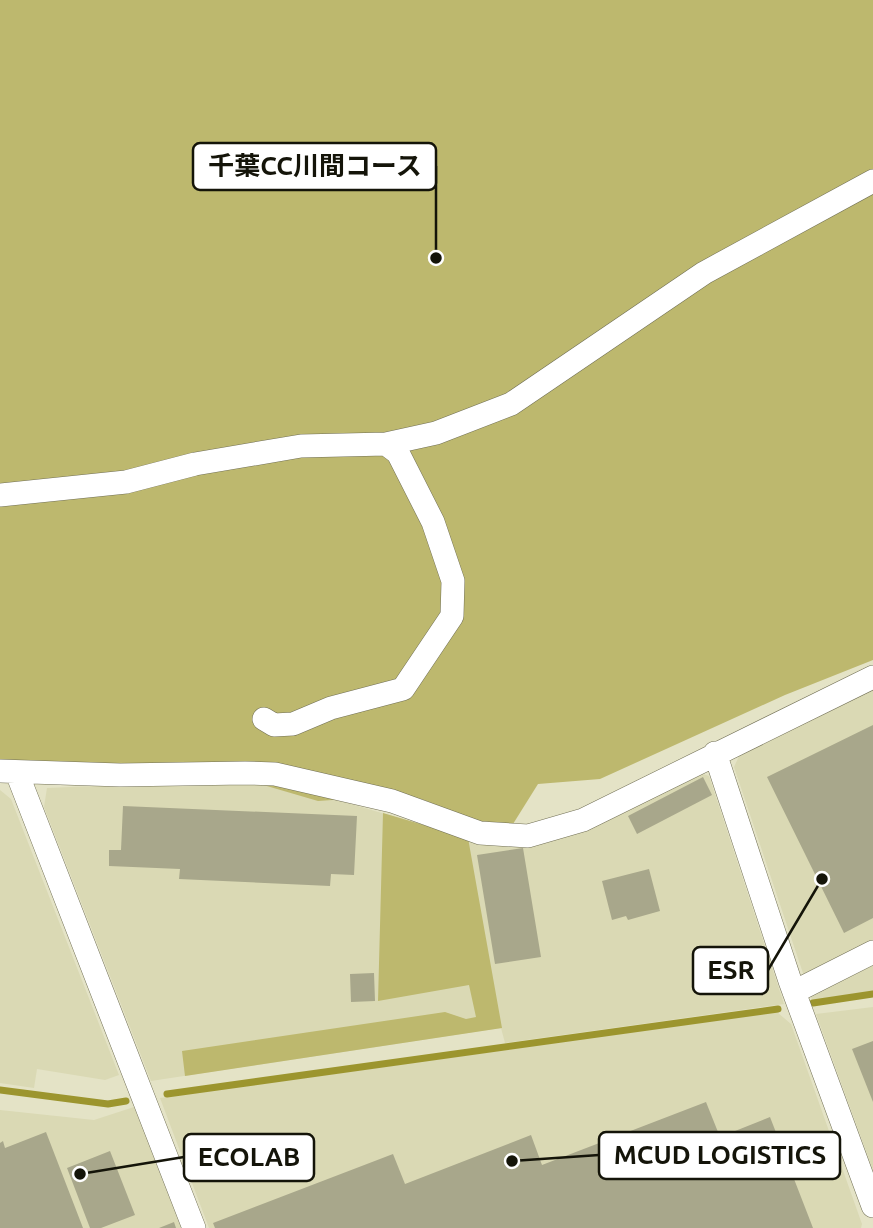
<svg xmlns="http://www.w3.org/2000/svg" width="873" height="1228" viewBox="0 0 873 1228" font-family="Ubuntu,'Noto Sans JP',sans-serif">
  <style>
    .built { fill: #dad9b4 }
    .green { fill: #bdb86e }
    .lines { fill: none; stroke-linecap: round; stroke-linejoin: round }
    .stream { stroke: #9c952e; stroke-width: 7 }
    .building { fill: #a8a78b }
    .minor-casing { stroke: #727056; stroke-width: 24 }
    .minor { stroke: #fff; stroke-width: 23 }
    .leader { fill: none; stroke: #141409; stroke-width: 2.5 }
    .callout-dot { fill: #141409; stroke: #fff; stroke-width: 2.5 }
    .callout { fill: #fff; stroke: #141409; stroke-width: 2.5 }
    .callout-label { font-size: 26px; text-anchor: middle; font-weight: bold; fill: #141409 }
  </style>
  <rect width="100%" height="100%" fill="#e4e3c6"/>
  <path class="built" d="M 873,688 L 873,991 L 812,1000 L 734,767 L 741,752 Z
    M 696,772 L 709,776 L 784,1004 L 505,1043 L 501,1028 L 151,1081 L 44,807 L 47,788 L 187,782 L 275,782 L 468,838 L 498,844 Z
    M 0,790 L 11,799 L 119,1075 L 105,1080 L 37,1069 L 34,1088 L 0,1083 Z
    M 873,1007 L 873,1170 L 816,1014 Z
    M 777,1012 L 791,1024 L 862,1224 L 861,1228 L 209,1228 L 160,1098 Z
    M 134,1107 L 181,1228 L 0,1228 L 0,1110 L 94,1120 Z"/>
  <path class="green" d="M 0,0 L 873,0 L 873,660 L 785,695 L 600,779 L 538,784 L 513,824 L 478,821 L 421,799 L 403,795 L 318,801 L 188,763 L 35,768 L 0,761 Z
    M 383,813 L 468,838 L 502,1028 L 185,1076 L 182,1051 L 445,1012 L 466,1019 L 476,1017 L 469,985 L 378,1001 Z"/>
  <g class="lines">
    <path class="stream" d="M 813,1003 L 873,994
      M 0,1090 L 108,1104 L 126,1101
      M 167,1094 L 778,1009"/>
  </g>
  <path class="building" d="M 873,725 L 873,918 L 844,933 L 767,777 Z
    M 703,777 L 712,795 L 637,834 L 628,816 Z
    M 123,806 L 357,816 L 354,875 L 331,874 L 330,886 L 179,879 L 180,869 L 109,866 L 109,850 L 121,850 Z
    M 523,848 L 541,957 L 495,964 L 477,855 Z
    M 649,869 L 660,911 L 628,920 L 626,916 L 612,920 L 602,881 Z
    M 374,973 L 375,1001 L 351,1002 L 350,974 Z
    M 873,1041 L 873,1102 L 852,1049 Z
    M 706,1102 L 720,1137 L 770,1117 L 813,1228 L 215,1228 L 213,1223 L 393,1154 L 405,1184 L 531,1135 L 542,1165 Z
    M 46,1132 L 83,1228 L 0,1228 L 0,1143 L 3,1141 L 5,1148 Z
    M 110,1151 L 135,1215 L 101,1228 L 90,1228 L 67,1168 Z
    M 174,1222 L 176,1228 L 159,1228 Z"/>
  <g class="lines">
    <g class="minor-casing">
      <path id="minor" d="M 386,444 L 436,433 L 511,404 L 704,273 L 873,181
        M 0,495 L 126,482 L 195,464 L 301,446 L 386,444 L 398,453 L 433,522 L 453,581 L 452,616 L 403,689 L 331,708 L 293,724 L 274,725 L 264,719
        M 715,753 L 790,981 L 873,1206
        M 0,771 L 120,775 L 245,773 L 275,774 L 392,801 L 480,833 L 528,836 L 583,820 L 873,677
        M 17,773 L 194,1228
        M 794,992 L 873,952"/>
    </g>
    <use href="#minor" class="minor"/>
  </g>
  <path class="leader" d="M436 258L436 166M822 879L768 970M512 1161L599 1155M80 1174L184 1157"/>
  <g class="callout-dot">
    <circle cx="436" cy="258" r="7"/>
    <circle cx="822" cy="879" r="7"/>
    <circle cx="512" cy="1161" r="7"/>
    <circle cx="80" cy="1174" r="7"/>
  </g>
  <g class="callout">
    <rect x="193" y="143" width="243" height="47" rx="7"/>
    <rect x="693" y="947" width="75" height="47" rx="7"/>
    <rect x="599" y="1132" width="241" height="47" rx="7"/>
    <rect x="184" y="1134" width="130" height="47" rx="7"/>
  </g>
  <g class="callout-label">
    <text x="315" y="175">千葉CC川間コース</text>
    <text x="731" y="979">ESR</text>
    <text x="720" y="1164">MCUD LOGISTICS</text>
    <text x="249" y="1166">ECOLAB</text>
  </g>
</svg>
